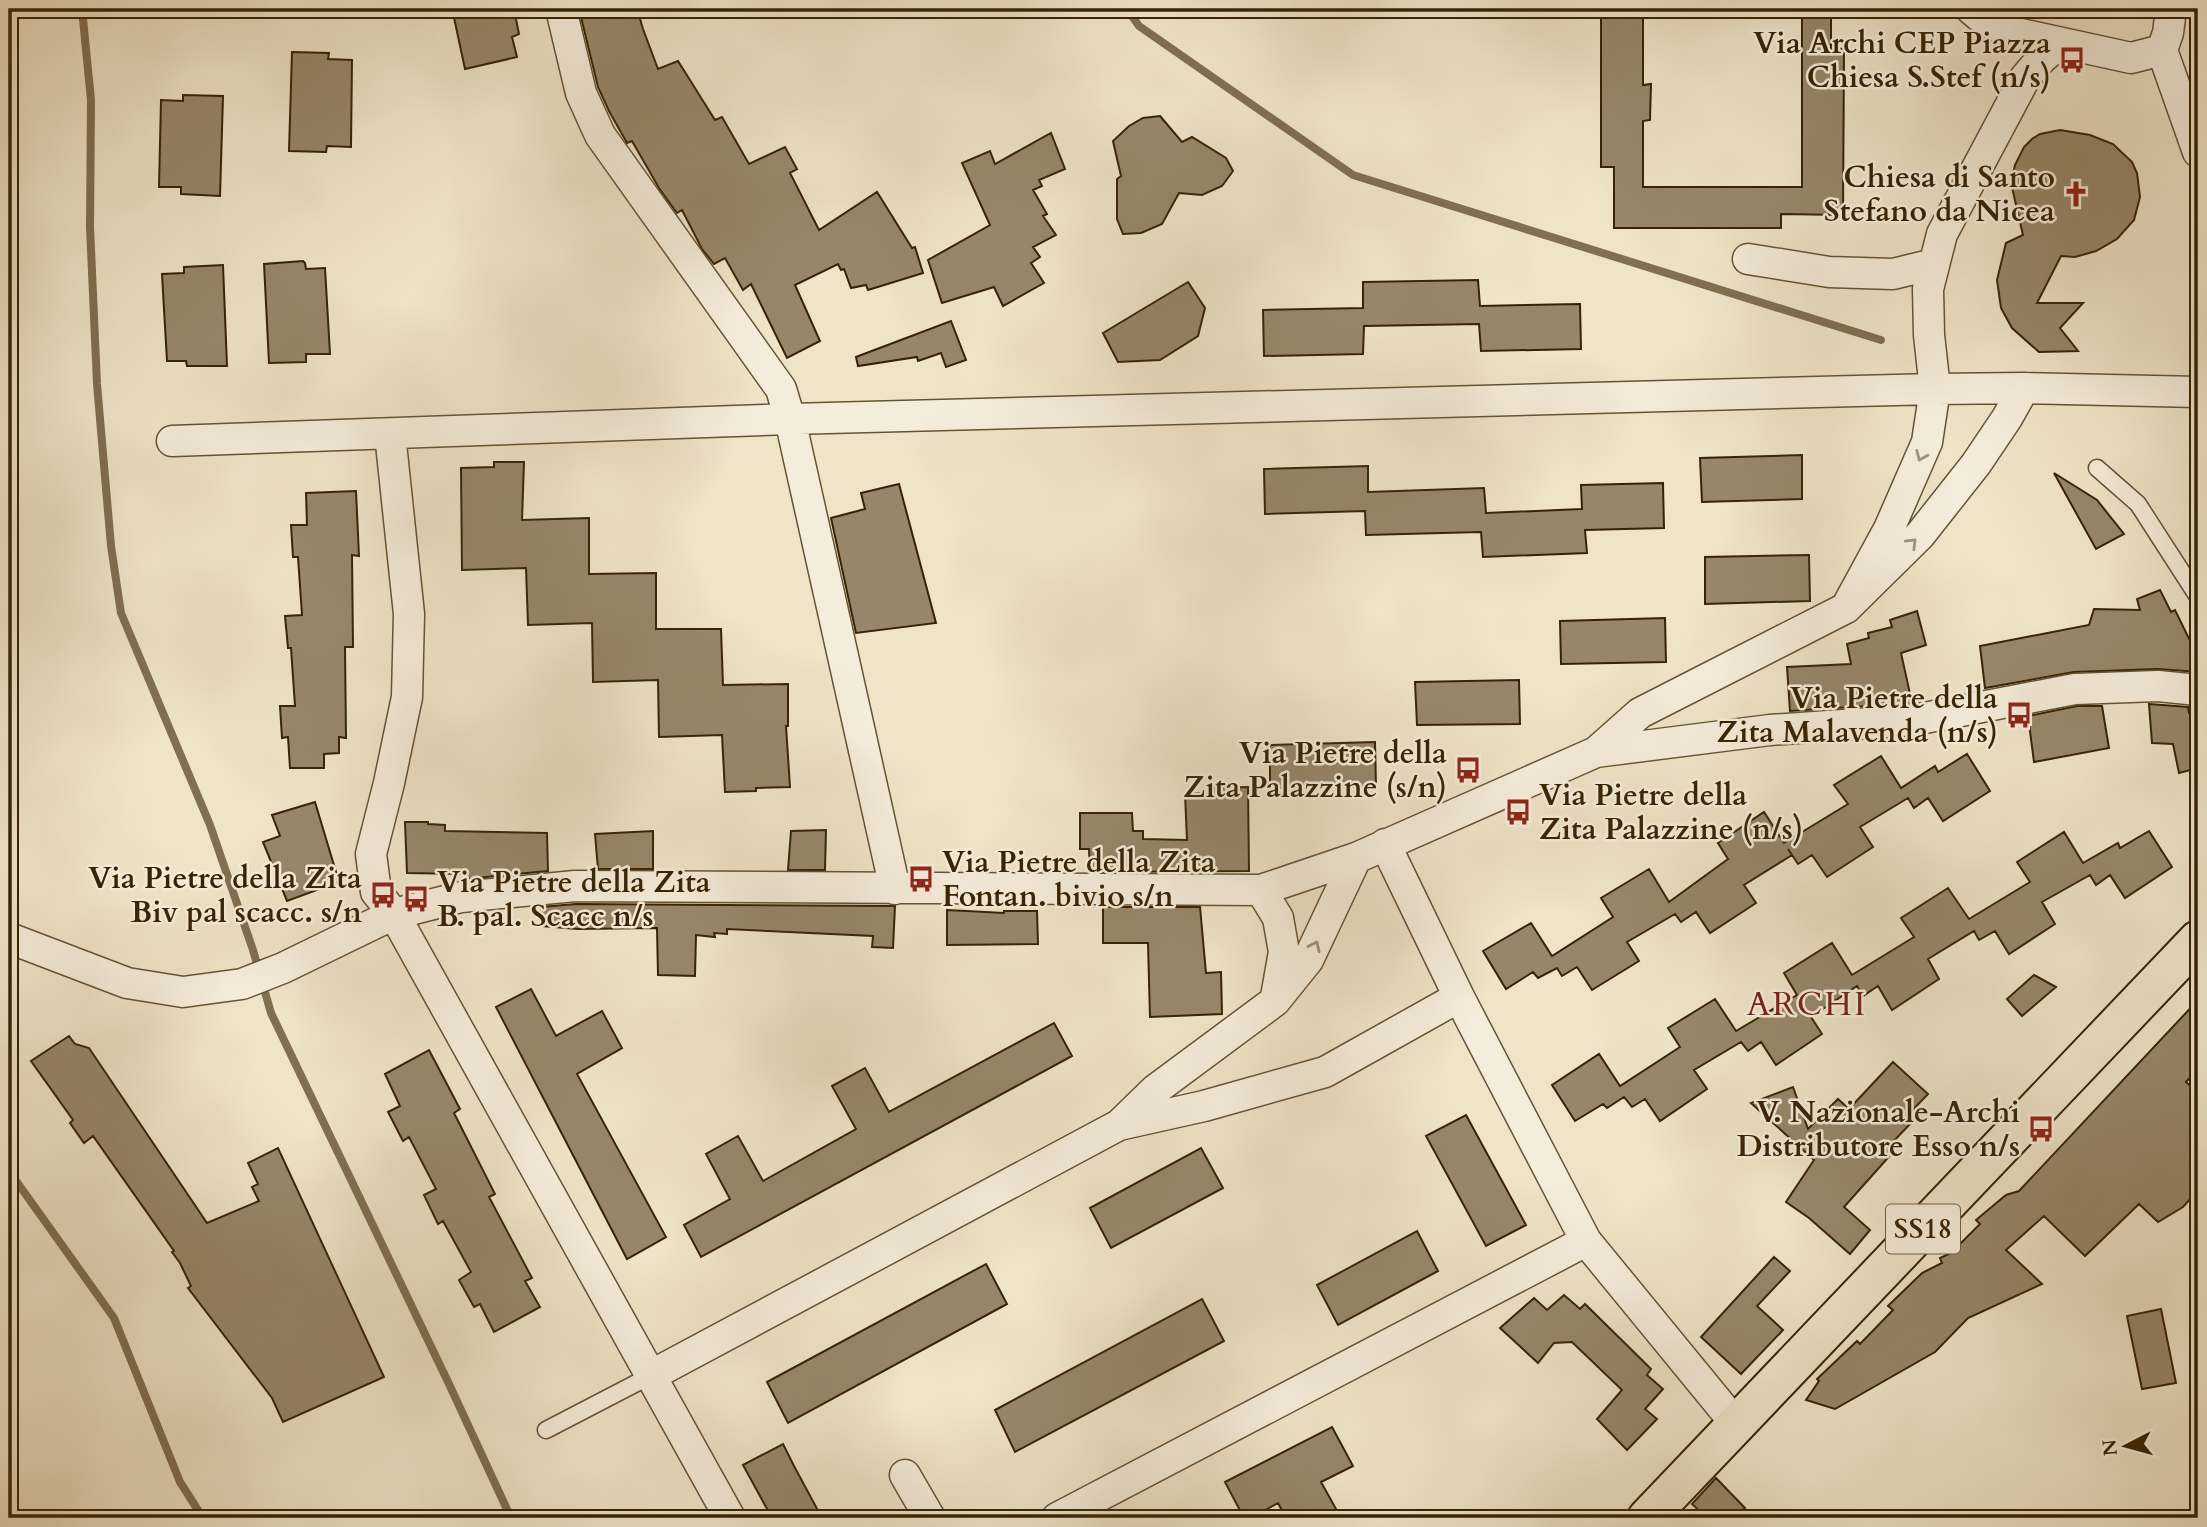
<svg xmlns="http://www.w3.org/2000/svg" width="2207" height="1527" viewBox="0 0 2207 1527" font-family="Cardo,serif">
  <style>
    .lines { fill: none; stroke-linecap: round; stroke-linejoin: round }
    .stream { stroke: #806f51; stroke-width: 8 }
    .building { fill: #97876a; stroke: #372304; stroke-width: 2 }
    .lane-casing { stroke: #655335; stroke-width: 19 }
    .street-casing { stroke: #655335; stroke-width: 33 }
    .primary-casing { stroke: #372304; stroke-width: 42 }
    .lane { stroke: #f5eddb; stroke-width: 16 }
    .street { stroke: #f5eddb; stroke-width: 30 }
    .primary { stroke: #efe4c8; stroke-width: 38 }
    .rail-casing { stroke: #372304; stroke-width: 8 }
    .rail { stroke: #f5eddb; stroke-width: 5; stroke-dasharray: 16; stroke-linecap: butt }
    .oneway { stroke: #a0927a }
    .labels { text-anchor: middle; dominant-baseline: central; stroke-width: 5; stroke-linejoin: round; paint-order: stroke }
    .shield { fill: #f5eddb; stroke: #706044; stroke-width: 2 }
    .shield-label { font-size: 28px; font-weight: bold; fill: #372304 }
    .poi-label { font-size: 30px; font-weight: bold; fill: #372304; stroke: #f5eddb; text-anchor: end }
    .quarter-label { font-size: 33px; letter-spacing: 2px; fill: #7a1f14; stroke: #f5eddb }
  </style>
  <rect width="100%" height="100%" fill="#efe4c8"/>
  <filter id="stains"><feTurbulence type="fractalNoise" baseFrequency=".00286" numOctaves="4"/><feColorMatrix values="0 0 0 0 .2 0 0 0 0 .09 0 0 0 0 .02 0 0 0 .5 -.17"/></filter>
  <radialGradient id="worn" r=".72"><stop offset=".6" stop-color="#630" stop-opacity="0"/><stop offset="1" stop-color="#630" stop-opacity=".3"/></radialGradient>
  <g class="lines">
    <path class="stream" d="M 82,9 L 91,100 L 90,227 L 97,384 L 111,546 L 121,613 L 210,825 L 253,950 L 271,1013 L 449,1384 L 511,1518
      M 1127,9 L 1139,26 L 1353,175 L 1881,340
      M 9,1171 L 114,1318 L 180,1482 L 203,1518"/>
  </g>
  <path class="building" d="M 475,9 L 514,9 L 519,34 L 512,37 L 517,57 L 465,69 L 453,13 Z
    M 579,9 L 637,9 L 643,29 L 658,69 L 678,61 L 715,120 L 722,117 L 749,164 L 785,147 L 797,169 L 790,173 L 819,230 L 877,192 L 912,248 L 915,247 L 923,273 L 868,290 L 866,285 L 851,288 L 844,269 L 841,270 L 838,264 L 795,285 L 820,341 L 787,358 L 751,284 L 743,290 L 725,258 L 714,264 L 702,249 L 682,210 L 677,213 L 659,188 L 632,141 L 627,143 L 609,111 L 598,87 Z
    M 1601,9 L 1643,9 L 1643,85 L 1651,84 L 1650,120 L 1643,121 L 1643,187 L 1802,187 L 1802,9 L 1831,9 L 1831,48 L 1844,49 L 1843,215 L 1781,214 L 1781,228 L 1614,228 L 1614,167 L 1601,167 Z
    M 292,52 L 329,53 L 328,59 L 352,60 L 351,147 L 327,146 L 326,152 L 289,151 Z
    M 183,95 L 223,96 L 220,196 L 181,194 L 181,187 L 159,187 L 161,100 L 183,101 Z
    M 1160,116 L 1182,142 L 1192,137 L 1226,158 L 1233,171 L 1222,186 L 1202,195 L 1179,193 L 1162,224 L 1141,233 L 1123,234 L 1117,219 L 1117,179 L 1121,176 L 1113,141 L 1129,126 L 1143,118 Z
    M 2060,130 L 2090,135 L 2113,144 L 2132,162 L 2137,173 L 2140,197 L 2134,220 L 2117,239 L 2096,251 L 2075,257 L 2061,256 L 2037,303 L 2083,303 L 2060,328 L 2078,351 L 2039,352 L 2012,328 L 2001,308 L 1997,280 L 2006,243 L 2023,235 L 2011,183 L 2015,165 L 2024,147 L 2032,139 L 2040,134 Z
    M 1051,133 L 1065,169 L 1039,180 L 1042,186 L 1033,190 L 1047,214 L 1043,216 L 1056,235 L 1033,247 L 1040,257 L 1031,263 L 1044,283 L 1003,306 L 994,287 L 942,303 L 928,260 L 990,225 L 962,163 L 990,151 L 995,164 Z
    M 303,261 L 305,263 L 306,269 L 325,268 L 330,354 L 306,354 L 306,362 L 269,363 L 264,264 Z
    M 223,265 L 227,366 L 187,366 L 186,361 L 167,361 L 162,274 L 184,273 L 184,267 Z
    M 1478,280 L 1480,306 L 1580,304 L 1581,349 L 1481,351 L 1479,324 L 1364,326 L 1363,354 L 1264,356 L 1263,310 L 1363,308 L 1363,282 Z
    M 1188,282 L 1205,308 L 1198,336 L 1160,360 L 1118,362 L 1103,333 Z
    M 951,321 L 966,360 L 946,367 L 941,353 L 918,361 L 917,357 L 858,366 L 856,357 Z
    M 1802,455 L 1802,499 L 1702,502 L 1700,458 Z
    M 494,462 L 524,462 L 522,520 L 589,518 L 589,574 L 656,573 L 656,629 L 721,629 L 723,685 L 788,684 L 788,726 L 786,726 L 790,787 L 756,788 L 756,791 L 725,792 L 722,735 L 659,737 L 658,680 L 593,682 L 592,623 L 528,625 L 526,568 L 462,570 L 461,468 L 494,467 Z
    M 1368,466 L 1368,492 L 1484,488 L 1486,513 L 1582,509 L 1581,485 L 1663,483 L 1664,528 L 1585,530 L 1587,553 L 1483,557 L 1481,532 L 1366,535 L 1365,511 L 1265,514 L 1264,469 Z
    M 2054,473 L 2097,500 L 2124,534 L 2096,549 Z
    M 899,484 L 936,623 L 856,633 L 831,518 L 865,509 L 861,493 Z
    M 356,491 L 359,556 L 352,555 L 353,647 L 345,647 L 346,738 L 339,737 L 339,753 L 324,754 L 324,768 L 290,768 L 288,737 L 282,738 L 280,706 L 295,706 L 291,648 L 288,648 L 285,616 L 302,615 L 298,557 L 293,557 L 291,525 L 307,525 L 306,493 Z
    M 1809,555 L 1810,601 L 1705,604 L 1705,557 Z
    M 2160,590 L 2171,612 L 2175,610 L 2198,657 L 2198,672 L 2158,669 L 2074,672 L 1985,688 L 1980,646 L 2089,625 L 2094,609 L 2140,610 L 2137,599 Z
    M 1917,611 L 1926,645 L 1901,653 L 1912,703 L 1790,711 L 1787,667 L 1851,664 L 1847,644 L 1869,638 L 1868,633 L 1892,627 L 1890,620 Z
    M 1665,618 L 1666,662 L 1561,664 L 1560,621 Z
    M 1519,680 L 1520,724 L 1417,725 L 1415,682 Z
    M 2149,704 L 2188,707 L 2189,713 L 2198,716 L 2198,768 L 2179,773 L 2173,744 L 2152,743 Z
    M 2077,706 L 2102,706 L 2109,748 L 2034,762 L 2028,716 Z
    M 1375,742 L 1376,786 L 1270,788 L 1270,745 Z
    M 1967,754 L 1990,791 L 1943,821 L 1928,798 L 1914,808 L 1908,798 L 1860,827 L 1873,847 L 1827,877 L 1812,855 L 1798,864 L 1788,849 L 1792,855 L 1744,885 L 1756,903 L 1710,933 L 1696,912 L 1681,922 L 1675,914 L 1627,942 L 1639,961 L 1592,990 L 1577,967 L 1562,976 L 1557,968 L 1538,978 L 1533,972 L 1506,989 L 1483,951 L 1531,923 L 1552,956 L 1613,917 L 1601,898 L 1649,869 L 1669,902 L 1728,859 L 1718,843 L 1764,812 L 1784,843 L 1848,804 L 1834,785 L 1881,756 L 1901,788 L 1935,766 L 1938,772 Z
    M 1248,787 L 1249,871 L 1090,872 L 1089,849 L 1080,849 L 1080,813 L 1132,813 L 1133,831 L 1143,831 L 1143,839 L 1187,840 L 1185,794 L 1214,792 L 1214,788 Z
    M 315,802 L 339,882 L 287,901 L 263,842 L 280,836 L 272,815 Z
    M 405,822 L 428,822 L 428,824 L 445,825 L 445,831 L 547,833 L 548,871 L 465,879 L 465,874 L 407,873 Z
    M 826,830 L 825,870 L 788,870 L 791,831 Z
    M 653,831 L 653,869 L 598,869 L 595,834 Z
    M 2149,831 L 2172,867 L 2125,898 L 2110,875 L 2096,885 L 2090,875 L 2042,902 L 2055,924 L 2009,954 L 1995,931 L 1979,940 L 1974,931 L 1928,959 L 1939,979 L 1892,1010 L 1878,986 L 1863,996 L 1857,986 L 1811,1017 L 1822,1034 L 1776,1065 L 1761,1042 L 1748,1051 L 1741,1042 L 1694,1070 L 1707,1089 L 1660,1121 L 1645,1099 L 1632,1107 L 1624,1097 L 1607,1108 L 1603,1104 L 1575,1121 L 1552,1085 L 1599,1054 L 1620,1086 L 1680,1047 L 1668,1028 L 1715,999 L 1736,1031 L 1797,995 L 1784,973 L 1832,943 L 1852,975 L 1914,937 L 1901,918 L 1948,888 L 1969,919 L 2030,882 L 2017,862 L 2064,832 L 2083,863 L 2118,843 L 2120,848 Z
    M 576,904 L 895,906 L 893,948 L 872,947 L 873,936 L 727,929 L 727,934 L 714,933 L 715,937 L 696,935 L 695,976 L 658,975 L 657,928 L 578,929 L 542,926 L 541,907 Z
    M 1103,907 L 1200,907 L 1206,973 L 1221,972 L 1222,1014 L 1150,1017 L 1148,943 L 1103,943 Z
    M 947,910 L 1004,913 L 1004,911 L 1037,911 L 1038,944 L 947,945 Z
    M 2034,975 L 2056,987 L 2022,1016 L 2007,999 Z
    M 531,989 L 556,1036 L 602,1011 L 622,1048 L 577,1074 L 666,1237 L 627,1259 L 496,1007 Z
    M 2198,1000 L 2198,1069 L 2186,1082 L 2198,1093 L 2198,1190 L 2183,1207 L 2158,1222 L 2139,1204 L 2085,1256 L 2044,1216 L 2006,1250 L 2042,1284 L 1968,1318 L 1935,1352 L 1835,1409 L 1806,1400 L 1819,1381 L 1817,1379 L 1857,1341 L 1860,1344 L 1893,1310 L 1888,1306 L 1922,1273 L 1942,1263 L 1940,1258 L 1951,1253 L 1980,1224 L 1976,1220 L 2006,1195 L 2019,1191 Z
    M 1054,1023 L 1072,1056 L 701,1257 L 684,1225 L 730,1199 L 706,1154 L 738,1136 L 763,1181 L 856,1129 L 832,1086 L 865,1068 L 889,1112 Z
    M 69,1036 L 75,1044 L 89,1048 L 207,1223 L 259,1201 L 252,1187 L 258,1184 L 248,1163 L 278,1148 L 384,1377 L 283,1422 L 272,1398 L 188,1288 L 191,1286 L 180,1263 L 172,1252 L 174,1251 L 93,1136 L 84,1143 L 70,1123 L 73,1120 L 31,1061 Z
    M 429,1050 L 460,1109 L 454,1113 L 495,1194 L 489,1197 L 532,1278 L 525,1281 L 540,1307 L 494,1332 L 480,1304 L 474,1307 L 459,1280 L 471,1272 L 443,1221 L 438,1224 L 424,1195 L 436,1189 L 409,1137 L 403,1141 L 388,1112 L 400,1106 L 385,1074 Z
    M 1893,1062 L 1928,1094 L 1904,1119 L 1910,1124 L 1889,1146 L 1894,1151 L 1844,1207 L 1870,1230 L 1850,1254 L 1809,1218 L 1786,1202 L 1814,1160 L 1751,1103 L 1793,1087 L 1808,1129 L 1838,1099 L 1849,1109 Z
    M 1466,1115 L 1526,1225 L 1486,1246 L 1426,1136 Z
    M 1201,1148 L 1223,1188 L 1111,1248 L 1090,1208 Z
    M 1417,1231 L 1438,1271 L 1338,1325 L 1317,1285 Z
    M 1774,1257 L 1790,1271 L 1757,1306 L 1783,1330 L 1741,1374 L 1701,1337 Z
    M 986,1264 L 1007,1304 L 788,1423 L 767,1382 Z
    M 1564,1295 L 1580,1309 L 1585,1304 L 1651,1369 L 1647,1375 L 1663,1389 L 1645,1409 L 1657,1419 L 1627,1450 L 1597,1419 L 1622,1390 L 1572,1342 L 1554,1343 L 1538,1363 L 1500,1328 L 1534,1298 L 1547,1310 Z
    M 1202,1299 L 1224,1341 L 1015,1452 L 995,1410 Z
    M 2161,1309 L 2176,1383 L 2142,1389 L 2127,1316 Z
    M 1332,1427 L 1353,1466 L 1321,1482 L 1341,1518 L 1286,1518 L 1278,1503 L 1251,1518 L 1244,1518 L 1225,1482 Z
    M 783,1444 L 794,1466 L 822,1518 L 772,1518 L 743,1465 Z
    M 1716,1478 L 1745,1508 L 1734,1518 L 1707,1518 L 1692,1504 Z"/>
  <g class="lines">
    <g class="lane-casing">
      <path id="lane" d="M 2097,468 L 2138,504 L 2198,597
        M 546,1430 L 650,1376"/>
    </g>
    <g class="street-casing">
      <path id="street" d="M 561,9 L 581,93 L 600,135 L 781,389 L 790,419 L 895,889
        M 1971,9 L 1983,19 L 2007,31 L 2131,58 L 2162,50 L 2168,33 L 2171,9
        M 2162,50 L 2198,152
        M 1748,259 L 1829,272 L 1893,274 L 1934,264
        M 390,434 L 409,614 L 407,697 L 389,783 L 371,854 L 376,892 L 394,914 L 461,897 L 575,886 L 1261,890 L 1356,858 L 1596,752 L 1770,730 L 1914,720 L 2075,689 L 2158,686 L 2198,690
        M 172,441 L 790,419 L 1935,389 L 2024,388 L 2198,392
        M 1846,608 L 1889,529 L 1927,442 L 1935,389 L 1929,335 L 1928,289 L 1942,234 L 2025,78 L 2042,58 L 2060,43
        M 1596,752 L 1640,713 L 1846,608 L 1920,535 L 1976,464 L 2007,418 L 2024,388
        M 1385,844 L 1459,997 L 1586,1241 L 1736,1424
        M 1261,890 L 1278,918 L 1284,952 L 1276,997
        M 9,938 L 127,983 L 183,992 L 242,984 L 283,968 L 394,914 L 730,1518
        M 1119,1125 L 1204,1106 L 1325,1072 L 1459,997
        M 650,1376 L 1119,1125 L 1155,1090 L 1275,1001 L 1308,960 L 1356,858
        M 905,1475 L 930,1518
        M 1057,1518 L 1586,1241"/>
    </g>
    <g class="primary-casing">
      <path id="primary" d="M 1647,1518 L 2198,940"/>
    </g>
    <use href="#lane" class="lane"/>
    <use href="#street" class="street"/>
    <use href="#primary" class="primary"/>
    <g class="rail-casing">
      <path id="rail" d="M 2186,1518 L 2198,1515"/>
    </g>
    <use href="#rail" class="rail"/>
  </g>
  <defs><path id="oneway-chevron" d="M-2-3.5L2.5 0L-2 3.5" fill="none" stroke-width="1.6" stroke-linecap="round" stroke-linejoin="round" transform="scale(1.75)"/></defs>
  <g class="oneway">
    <use href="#oneway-chevron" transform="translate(1921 456) rotate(114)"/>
    <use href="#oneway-chevron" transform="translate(1912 543) rotate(-45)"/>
    <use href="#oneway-chevron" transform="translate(1315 946) rotate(-65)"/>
  </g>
  <defs>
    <g id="bus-bare" transform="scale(2.1)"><path d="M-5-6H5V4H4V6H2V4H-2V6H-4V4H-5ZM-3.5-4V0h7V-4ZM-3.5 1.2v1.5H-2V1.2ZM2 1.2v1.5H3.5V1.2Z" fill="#8f2418" stroke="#f5eddb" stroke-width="2.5" paint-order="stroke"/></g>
    <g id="church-bare" transform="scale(2.1)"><path d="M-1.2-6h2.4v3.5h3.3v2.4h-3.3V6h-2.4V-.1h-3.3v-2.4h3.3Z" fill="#8f2418" stroke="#f5eddb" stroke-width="2.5" paint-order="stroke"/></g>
  </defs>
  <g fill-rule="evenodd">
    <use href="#bus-bare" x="2072" y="60"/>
    <use href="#church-bare" x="2076" y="194"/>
    <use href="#bus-bare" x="2019" y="715"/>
    <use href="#bus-bare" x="1468" y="770"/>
    <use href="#bus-bare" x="1518" y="812"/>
    <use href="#bus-bare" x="921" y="879"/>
    <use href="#bus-bare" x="383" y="895"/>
    <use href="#bus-bare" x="416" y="899"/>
    <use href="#bus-bare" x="2041" y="1129"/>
  </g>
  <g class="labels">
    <rect class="shield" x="1886" y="1204.5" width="74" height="49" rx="5"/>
    <g class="shield-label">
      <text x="1923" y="1229">SS18</text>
    </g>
    <g class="poi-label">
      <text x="2051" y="43">Via Archi CEP Piazza<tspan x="2051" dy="34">Chiesa S.Stef (n/s)</tspan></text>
      <text x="2055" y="177">Chiesa di Santo<tspan x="2055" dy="34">Stefano da Nicea</tspan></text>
      <text x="1998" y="698">Via Pietre della<tspan x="1998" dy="34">Zita Malavenda (n/s)</tspan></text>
      <text x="1447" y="753">Via Pietre della<tspan x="1447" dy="34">Zita Palazzine (s/n)</tspan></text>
      <text x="1539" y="795" text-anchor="start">Via Pietre della<tspan x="1539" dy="34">Zita Palazzine (n/s)</tspan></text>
      <text x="942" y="862" text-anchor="start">Via Pietre della Zita<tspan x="942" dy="34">Fontan. bivio s/n</tspan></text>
      <text x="362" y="878">Via Pietre della Zita<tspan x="362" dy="34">Biv pal scacc. s/n</tspan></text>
      <text x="437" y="882" text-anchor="start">Via Pietre della Zita<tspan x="437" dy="34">B. pal. Scacc n/s</tspan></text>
      <text x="2020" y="1112">V. Nazionale-Archi<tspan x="2020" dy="34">Distributore Esso n/s</tspan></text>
    </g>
    <g class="quarter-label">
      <text x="1807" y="1004">ARCHI</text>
    </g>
  </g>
  <rect width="2207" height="1527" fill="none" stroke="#efe4c8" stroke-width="35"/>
  <rect x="10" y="10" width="2186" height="1506" fill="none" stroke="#372304" stroke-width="3.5"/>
  <rect x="18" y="18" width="2172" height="1492" fill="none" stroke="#372304" stroke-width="2"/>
  <g transform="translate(2126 1446) rotate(264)" stroke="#f5eddb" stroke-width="5" paint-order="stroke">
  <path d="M0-5L12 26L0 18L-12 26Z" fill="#372304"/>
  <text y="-10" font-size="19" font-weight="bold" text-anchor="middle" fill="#372304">N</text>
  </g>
  <rect width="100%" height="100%" filter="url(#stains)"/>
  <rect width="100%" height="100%" fill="url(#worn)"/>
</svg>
